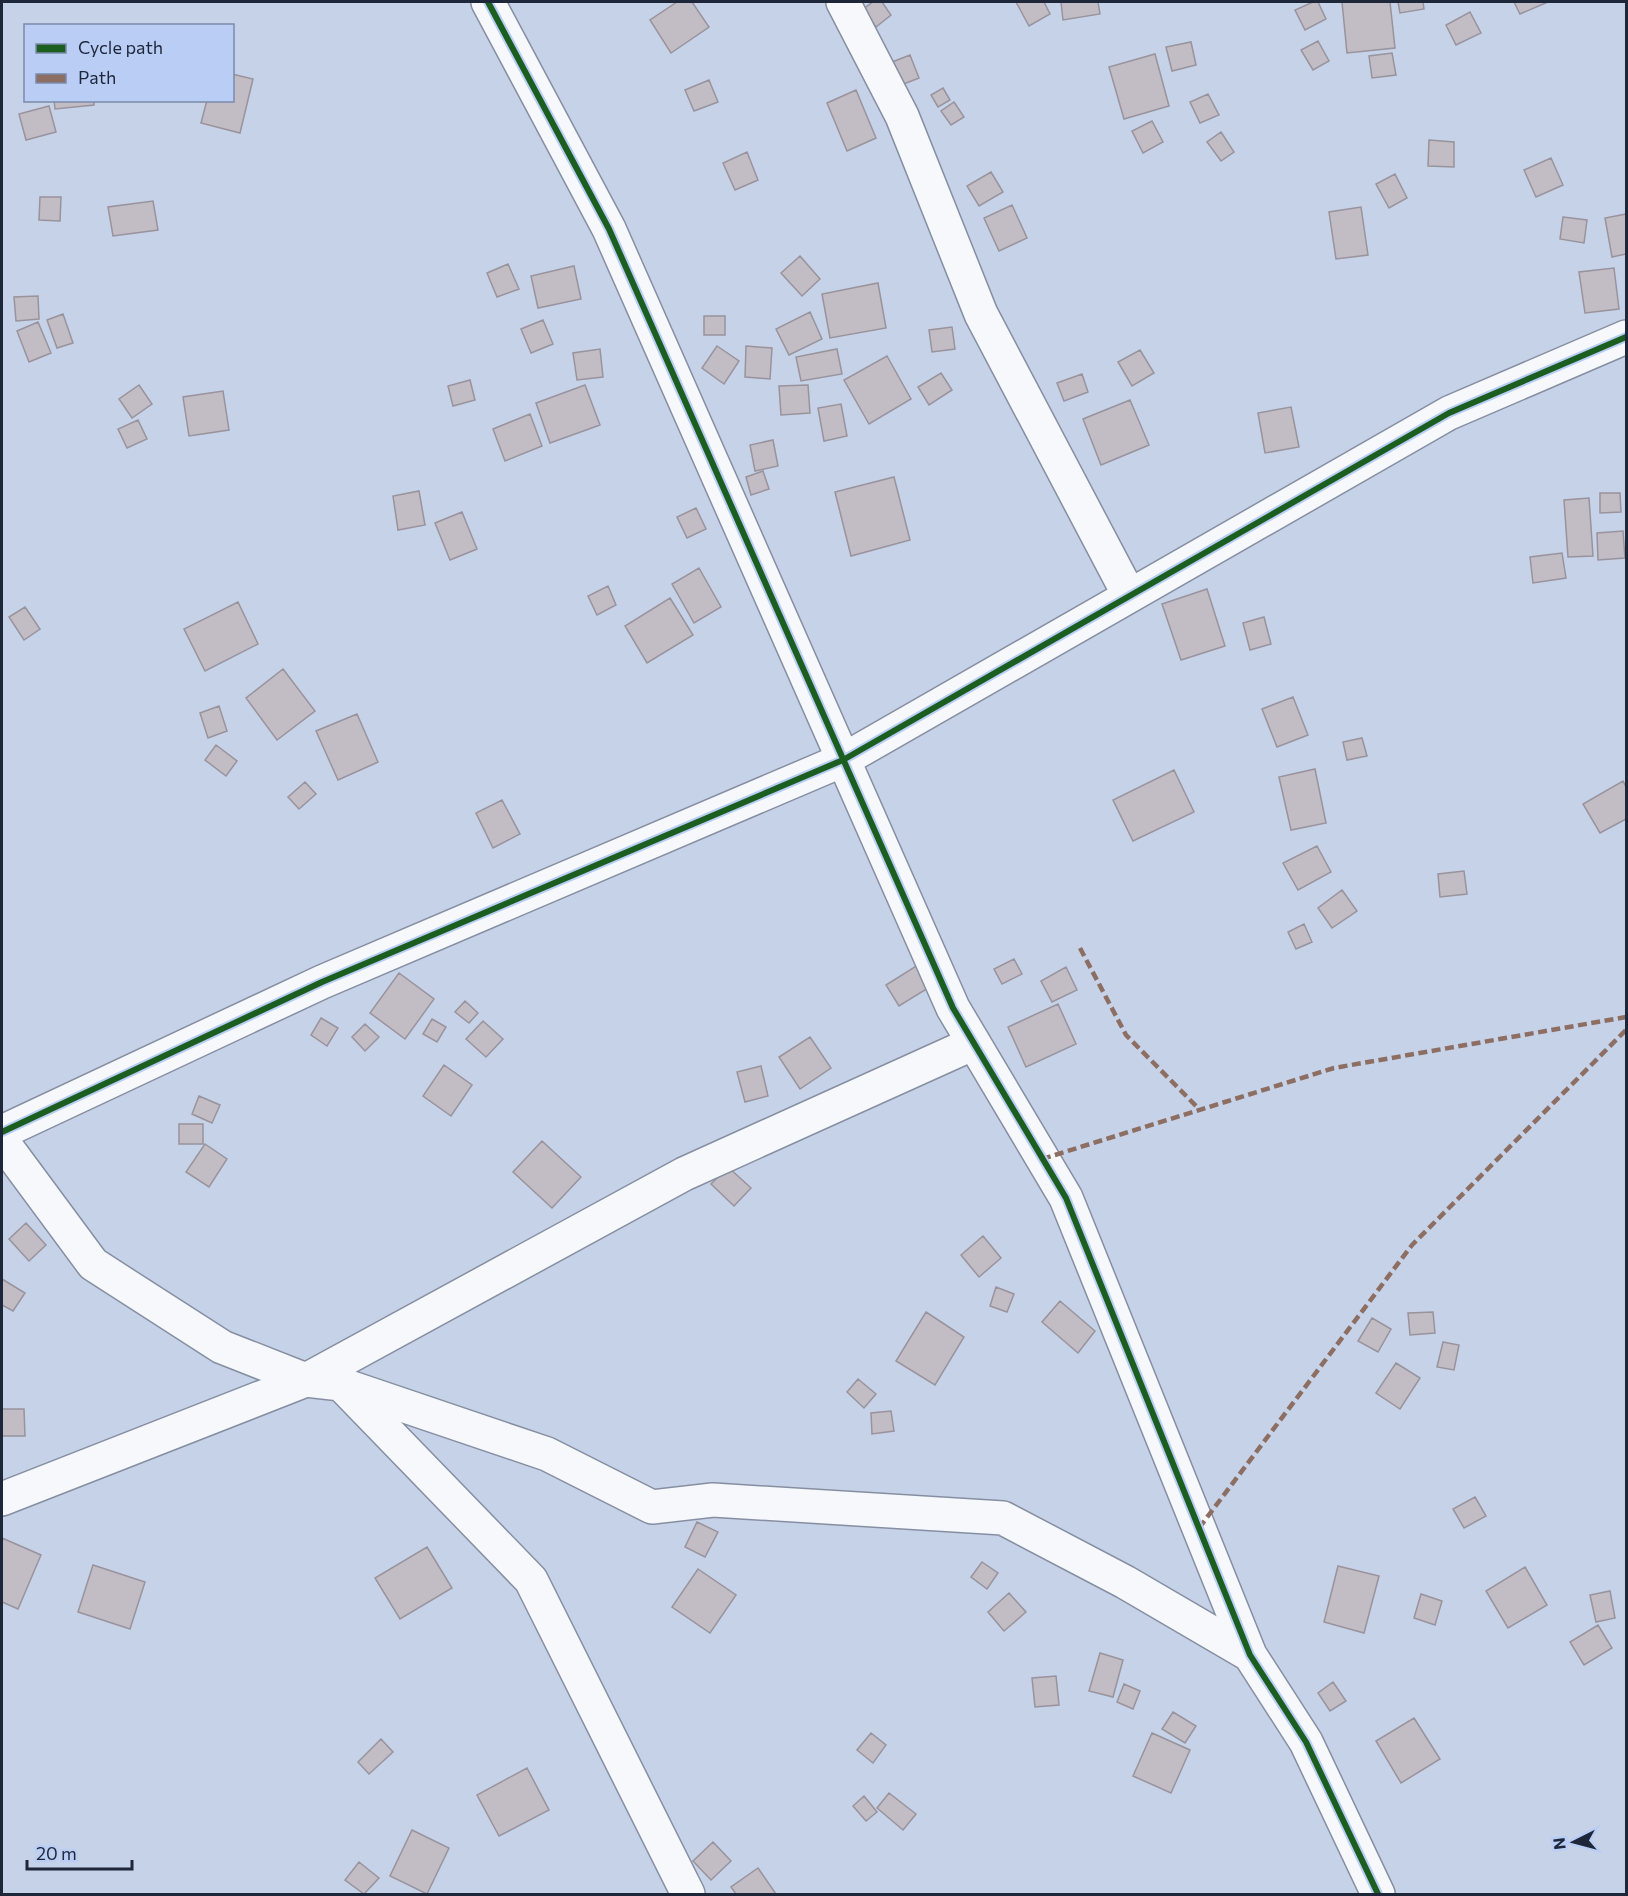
<svg xmlns="http://www.w3.org/2000/svg" width="1628" height="1896" viewBox="0 0 1628 1896" font-family="Commissioner,sans-serif">
  <style>
    .building { fill: #c2bcc5; stroke: #98939c; stroke-width: 1.5 }
    .lines { fill: none; stroke-linecap: round; stroke-linejoin: round }
    .street-casing { stroke: #868fa2; stroke-width: 36 }
    .street { stroke: #f6f8fc; stroke-width: 33 }
    .quiet { stroke: #8d6e63; stroke-width: 4.5; stroke-dasharray: 9 4.5; stroke-linecap: butt }
    .cycleway-casing { stroke: #b9cdf5; stroke-width: 10 }
    .cycleway { stroke: #1b5e20; stroke-width: 6 }
  </style>
  <rect width="100%" height="100%" fill="#c6d2e8"/>
  <path class="building" d="M 677,2 L 692,2 L 709,27 L 671,53 L 650,20 Z
    M 873,2 L 882,2 L 891,15 L 876,27 L 863,9 Z
    M 1016,2 L 1044,2 L 1050,14 L 1029,26 Z
    M 1061,2 L 1098,2 L 1100,14 L 1063,20 Z
    M 1313,2 L 1318,2 L 1326,19 L 1305,30 L 1295,10 Z
    M 1342,2 L 1390,2 L 1395,48 L 1347,53 Z
    M 1398,2 L 1423,2 L 1424,9 L 1400,13 Z
    M 1514,2 L 1548,2 L 1520,14 Z
    M 1470,12 L 1481,33 L 1456,45 L 1446,25 Z
    M 1318,41 L 1329,61 L 1313,70 L 1301,50 Z
    M 1191,42 L 1196,65 L 1172,71 L 1166,47 Z
    M 1392,53 L 1396,75 L 1372,78 L 1369,56 Z
    M 1155,54 L 1169,106 L 1124,119 L 1109,67 Z
    M 910,55 L 919,78 L 896,87 L 887,64 Z
    M 232,74 L 253,79 L 240,133 L 201,123 L 207,100 L 232,100 Z
    M 709,80 L 718,102 L 694,111 L 685,90 Z
    M 943,88 L 950,100 L 938,107 L 931,95 Z
    M 856,90 L 876,138 L 847,151 L 827,103 Z
    M 1208,94 L 1219,115 L 1200,123 L 1190,102 Z
    M 54,100 L 94,100 L 94,105 L 55,109 Z
    M 954,102 L 964,117 L 951,125 L 941,111 Z
    M 49,106 L 56,132 L 26,140 L 19,114 Z
    M 1152,121 L 1163,142 L 1143,153 L 1132,131 Z
    M 1221,132 L 1234,152 L 1221,161 L 1207,142 Z
    M 1429,140 L 1454,142 L 1454,167 L 1428,166 Z
    M 747,152 L 758,180 L 735,190 L 723,163 Z
    M 1551,158 L 1563,185 L 1536,197 L 1524,170 Z
    M 991,172 L 1003,192 L 979,206 L 967,186 Z
    M 1395,174 L 1407,198 L 1389,208 L 1376,184 Z
    M 40,197 L 61,197 L 60,221 L 39,220 Z
    M 153,201 L 158,230 L 113,236 L 108,207 Z
    M 1012,205 L 1027,238 L 999,251 L 984,218 Z
    M 1361,207 L 1368,255 L 1336,259 L 1329,212 Z
    M 1626,214 L 1626,254 L 1612,257 L 1605,218 Z
    M 1563,217 L 1587,220 L 1584,243 L 1560,239 Z
    M 800,256 L 820,279 L 802,296 L 781,273 Z
    M 508,264 L 519,289 L 497,297 L 487,273 Z
    M 574,266 L 581,299 L 538,308 L 531,276 Z
    M 1614,268 L 1619,309 L 1585,313 L 1579,272 Z
    M 878,283 L 886,328 L 830,338 L 822,294 Z
    M 38,296 L 39,319 L 16,321 L 14,297 Z
    M 810,312 L 822,339 L 789,355 L 776,329 Z
    M 63,314 L 73,343 L 57,348 L 47,320 Z
    M 704,316 L 725,316 L 725,335 L 704,335 Z
    M 543,320 L 553,344 L 531,353 L 521,329 Z
    M 38,322 L 51,353 L 29,362 L 17,331 Z
    M 952,327 L 955,349 L 932,352 L 929,330 Z
    M 717,346 L 739,361 L 724,384 L 702,368 Z
    M 746,346 L 772,348 L 770,379 L 745,377 Z
    M 600,349 L 603,377 L 577,380 L 573,353 Z
    M 837,349 L 842,374 L 801,381 L 796,357 Z
    M 1140,350 L 1154,373 L 1132,386 L 1118,362 Z
    M 887,356 L 911,399 L 869,424 L 844,380 Z
    M 941,373 L 952,390 L 929,405 L 918,387 Z
    M 1082,374 L 1088,392 L 1064,401 L 1057,383 Z
    M 470,380 L 475,400 L 453,406 L 448,386 Z
    M 139,385 L 152,404 L 132,418 L 119,399 Z
    M 585,385 L 600,425 L 550,443 L 536,403 Z
    M 808,385 L 810,413 L 781,415 L 779,386 Z
    M 223,391 L 229,430 L 189,436 L 183,397 Z
    M 1130,400 L 1149,445 L 1101,465 L 1083,419 Z
    M 841,404 L 847,436 L 824,441 L 818,408 Z
    M 1291,407 L 1299,447 L 1265,453 L 1258,413 Z
    M 530,414 L 542,446 L 505,461 L 493,429 Z
    M 138,420 L 147,439 L 127,448 L 118,429 Z
    M 773,440 L 778,466 L 755,471 L 750,445 Z
    M 763,471 L 769,489 L 751,495 L 746,477 Z
    M 894,477 L 910,540 L 851,556 L 835,492 Z
    M 419,491 L 425,525 L 398,530 L 393,496 Z
    M 1600,493 L 1620,493 L 1621,512 L 1600,513 Z
    M 1589,498 L 1593,556 L 1568,557 L 1564,500 Z
    M 696,508 L 706,529 L 687,538 L 677,517 Z
    M 462,512 L 477,549 L 450,560 L 435,523 Z
    M 1623,531 L 1625,558 L 1598,560 L 1597,533 Z
    M 1562,553 L 1566,578 L 1533,583 L 1530,557 Z
    M 699,568 L 721,607 L 694,623 L 672,584 Z
    M 608,586 L 616,605 L 597,615 L 588,596 Z
    M 1207,589 L 1225,646 L 1181,660 L 1162,604 Z
    M 670,598 L 693,635 L 647,663 L 625,626 Z
    M 238,602 L 258,644 L 205,671 L 184,629 Z
    M 25,607 L 40,629 L 24,640 L 9,617 Z
    M 1264,617 L 1271,644 L 1250,650 L 1243,623 Z
    M 283,669 L 315,711 L 277,740 L 246,698 Z
    M 1293,697 L 1308,735 L 1277,747 L 1262,709 Z
    M 219,706 L 227,731 L 208,738 L 200,713 Z
    M 357,714 L 378,762 L 338,780 L 316,731 Z
    M 1362,738 L 1367,756 L 1347,760 L 1343,742 Z
    M 216,745 L 237,761 L 226,776 L 205,760 Z
    M 1315,769 L 1326,823 L 1291,830 L 1279,777 Z
    M 1174,770 L 1194,812 L 1133,841 L 1113,800 Z
    M 1623,781 L 1626,787 L 1626,819 L 1600,833 L 1583,804 Z
    M 305,782 L 316,794 L 299,809 L 288,797 Z
    M 502,800 L 520,834 L 493,848 L 476,813 Z
    M 1317,846 L 1331,872 L 1298,890 L 1283,863 Z
    M 1464,871 L 1467,894 L 1440,897 L 1438,874 Z
    M 1342,890 L 1357,911 L 1332,928 L 1318,908 Z
    M 1304,924 L 1312,942 L 1296,949 L 1288,932 Z
    M 1014,959 L 1022,974 L 1002,984 L 994,969 Z
    M 921,963 L 933,985 L 899,1006 L 886,985 Z
    M 1066,967 L 1077,990 L 1052,1002 L 1041,981 Z
    M 399,973 L 434,999 L 405,1039 L 370,1013 Z
    M 465,1001 L 478,1013 L 469,1023 L 455,1012 Z
    M 1058,1004 L 1076,1044 L 1026,1067 L 1008,1027 Z
    M 321,1018 L 338,1028 L 327,1046 L 311,1035 Z
    M 432,1019 L 446,1027 L 437,1042 L 423,1034 Z
    M 483,1021 L 503,1039 L 486,1057 L 466,1039 Z
    M 365,1024 L 379,1037 L 365,1051 L 352,1037 Z
    M 810,1037 L 831,1068 L 800,1089 L 779,1057 Z
    M 444,1065 L 472,1085 L 451,1116 L 423,1096 Z
    M 761,1066 L 768,1096 L 745,1102 L 737,1072 Z
    M 199,1096 L 220,1105 L 212,1123 L 192,1114 Z
    M 179,1124 L 203,1124 L 203,1144 L 179,1144 Z
    M 542,1141 L 581,1177 L 552,1208 L 513,1172 Z
    M 205,1144 L 227,1159 L 209,1187 L 186,1172 Z
    M 728,1167 L 751,1188 L 734,1206 L 711,1184 Z
    M 26,1223 L 46,1245 L 29,1261 L 9,1239 Z
    M 983,1236 L 1001,1258 L 979,1277 L 961,1255 Z
    M 2,1279 L 25,1293 L 13,1311 L 2,1305 Z
    M 996,1287 L 1014,1294 L 1007,1312 L 990,1306 Z
    M 1060,1301 L 1095,1331 L 1078,1353 L 1042,1322 Z
    M 926,1312 L 964,1337 L 935,1385 L 896,1361 Z
    M 1433,1312 L 1435,1333 L 1410,1335 L 1408,1313 Z
    M 1372,1318 L 1391,1329 L 1378,1352 L 1358,1341 Z
    M 1443,1342 L 1459,1345 L 1454,1370 L 1437,1367 Z
    M 1396,1363 L 1420,1378 L 1400,1409 L 1376,1393 Z
    M 858,1379 L 876,1394 L 864,1408 L 847,1392 Z
    M 2,1409 L 24,1409 L 25,1436 L 2,1436 Z
    M 891,1411 L 894,1431 L 872,1434 L 871,1413 Z
    M 1475,1497 L 1486,1516 L 1464,1528 L 1453,1509 Z
    M 697,1522 L 718,1532 L 705,1557 L 685,1547 Z
    M 2,1538 L 41,1555 L 18,1609 L 2,1602 Z
    M 427,1547 L 452,1588 L 400,1619 L 375,1578 Z
    M 982,1562 L 998,1573 L 987,1589 L 971,1577 Z
    M 93,1565 L 145,1582 L 130,1629 L 78,1612 Z
    M 1338,1566 L 1379,1576 L 1364,1633 L 1324,1622 Z
    M 1525,1567 L 1547,1605 L 1508,1628 L 1486,1591 Z
    M 698,1569 L 736,1595 L 710,1633 L 672,1607 Z
    M 1610,1591 L 1615,1618 L 1596,1622 L 1590,1595 Z
    M 1009,1593 L 1026,1612 L 1004,1631 L 988,1612 Z
    M 1421,1594 L 1442,1601 L 1435,1625 L 1414,1618 Z
    M 1598,1625 L 1612,1648 L 1584,1665 L 1570,1642 Z
    M 1100,1653 L 1123,1660 L 1113,1697 L 1089,1691 Z
    M 1056,1676 L 1059,1705 L 1035,1707 L 1032,1678 Z
    M 1333,1682 L 1346,1701 L 1330,1711 L 1318,1693 Z
    M 1124,1684 L 1140,1691 L 1133,1709 L 1117,1702 Z
    M 1173,1712 L 1196,1726 L 1185,1743 L 1162,1729 Z
    M 1414,1718 L 1440,1759 L 1401,1783 L 1376,1741 Z
    M 871,1733 L 886,1745 L 873,1763 L 857,1750 Z
    M 1152,1733 L 1190,1750 L 1171,1793 L 1133,1776 Z
    M 381,1739 L 393,1752 L 369,1774 L 358,1762 Z
    M 527,1768 L 549,1810 L 499,1836 L 477,1795 Z
    M 889,1793 L 916,1814 L 903,1830 L 877,1808 Z
    M 864,1796 L 877,1812 L 866,1821 L 853,1806 Z
    M 412,1830 L 449,1848 L 427,1894 L 390,1876 Z
    M 713,1842 L 731,1861 L 711,1880 L 693,1861 Z
    M 359,1862 L 379,1878 L 364,1894 L 345,1880 Z
    M 758,1868 L 776,1894 L 736,1894 L 731,1887 Z"/>
  <g class="lines">
    <g class="street-casing">
      <path id="street" d="M 488,2 L 609,229 L 953,1008 L 1066,1198 L 1250,1655 L 1306,1742 L 1378,1894
        M 843,2 L 902,116 L 981,314 L 1129,595
        M 2,1132 L 322,982 L 843,760 L 1449,413 L 1626,337
        M 2,1141 L 93,1264 L 222,1347 L 306,1380 L 341,1384 L 531,1580 L 688,1894
        M 346,1386 L 547,1454 L 652,1507 L 713,1500 L 1003,1518 L 1125,1582 L 1250,1655
        M 2,1499 L 306,1380 L 684,1174 L 974,1043"/>
    </g>
    <use href="#street" class="street"/>
    <path class="quiet" d="M 1080,948 L 1126,1035 L 1200,1110
      M 1042,1159 L 1334,1068 L 1626,1017
      M 1199,1528 L 1412,1245 L 1626,1030"/>
    <g class="cycleway-casing">
      <path id="cycleway" d="M 488,2 L 609,229 L 953,1008 L 1066,1198 L 1250,1655 L 1306,1742 L 1378,1894
        M 2,1132 L 322,982 L 843,760 L 1449,413 L 1626,337"/>
    </g>
    <use href="#cycleway" class="cycleway"/>
  </g>
  <rect width="1628" height="1896" fill="none" stroke="#1e273a" stroke-width="6"/>
  <rect x="24" y="24" width="210" height="78" fill="#b9cdf5" stroke="#7b8baa" stroke-width="1.5"/>
  <rect x="36" y="44" width="30" height="9" fill="#1b5e20" stroke="#7b8baa" stroke-width="1.5"/>
  <text x="78" y="54" font-size="18" fill="#1e273a">Cycle path</text>
  <rect x="36" y="74" width="30" height="9" fill="#8d6e63" stroke="#7b8baa" stroke-width="1.5"/>
  <text x="78" y="84" font-size="18" fill="#1e273a">Path</text>
  <g transform="translate(1574 1842) rotate(264)" stroke="#b9cdf5" stroke-width="4.5" paint-order="stroke">
  <path d="M0-4.5L10 22L0 15L-10 22Z" fill="#1e273a"/>
  <text y="-9" font-size="16" font-weight="bold" text-anchor="middle" fill="#1e273a">N</text>
  </g>
  <path d="M27 1860v9h105v-9" fill="none" stroke="#1e273a" stroke-width="3"/>
  <text x="36" y="1860" font-size="18" fill="#1e273a" stroke="#b9cdf5" stroke-width="4.5" paint-order="stroke">20 m</text>
</svg>
